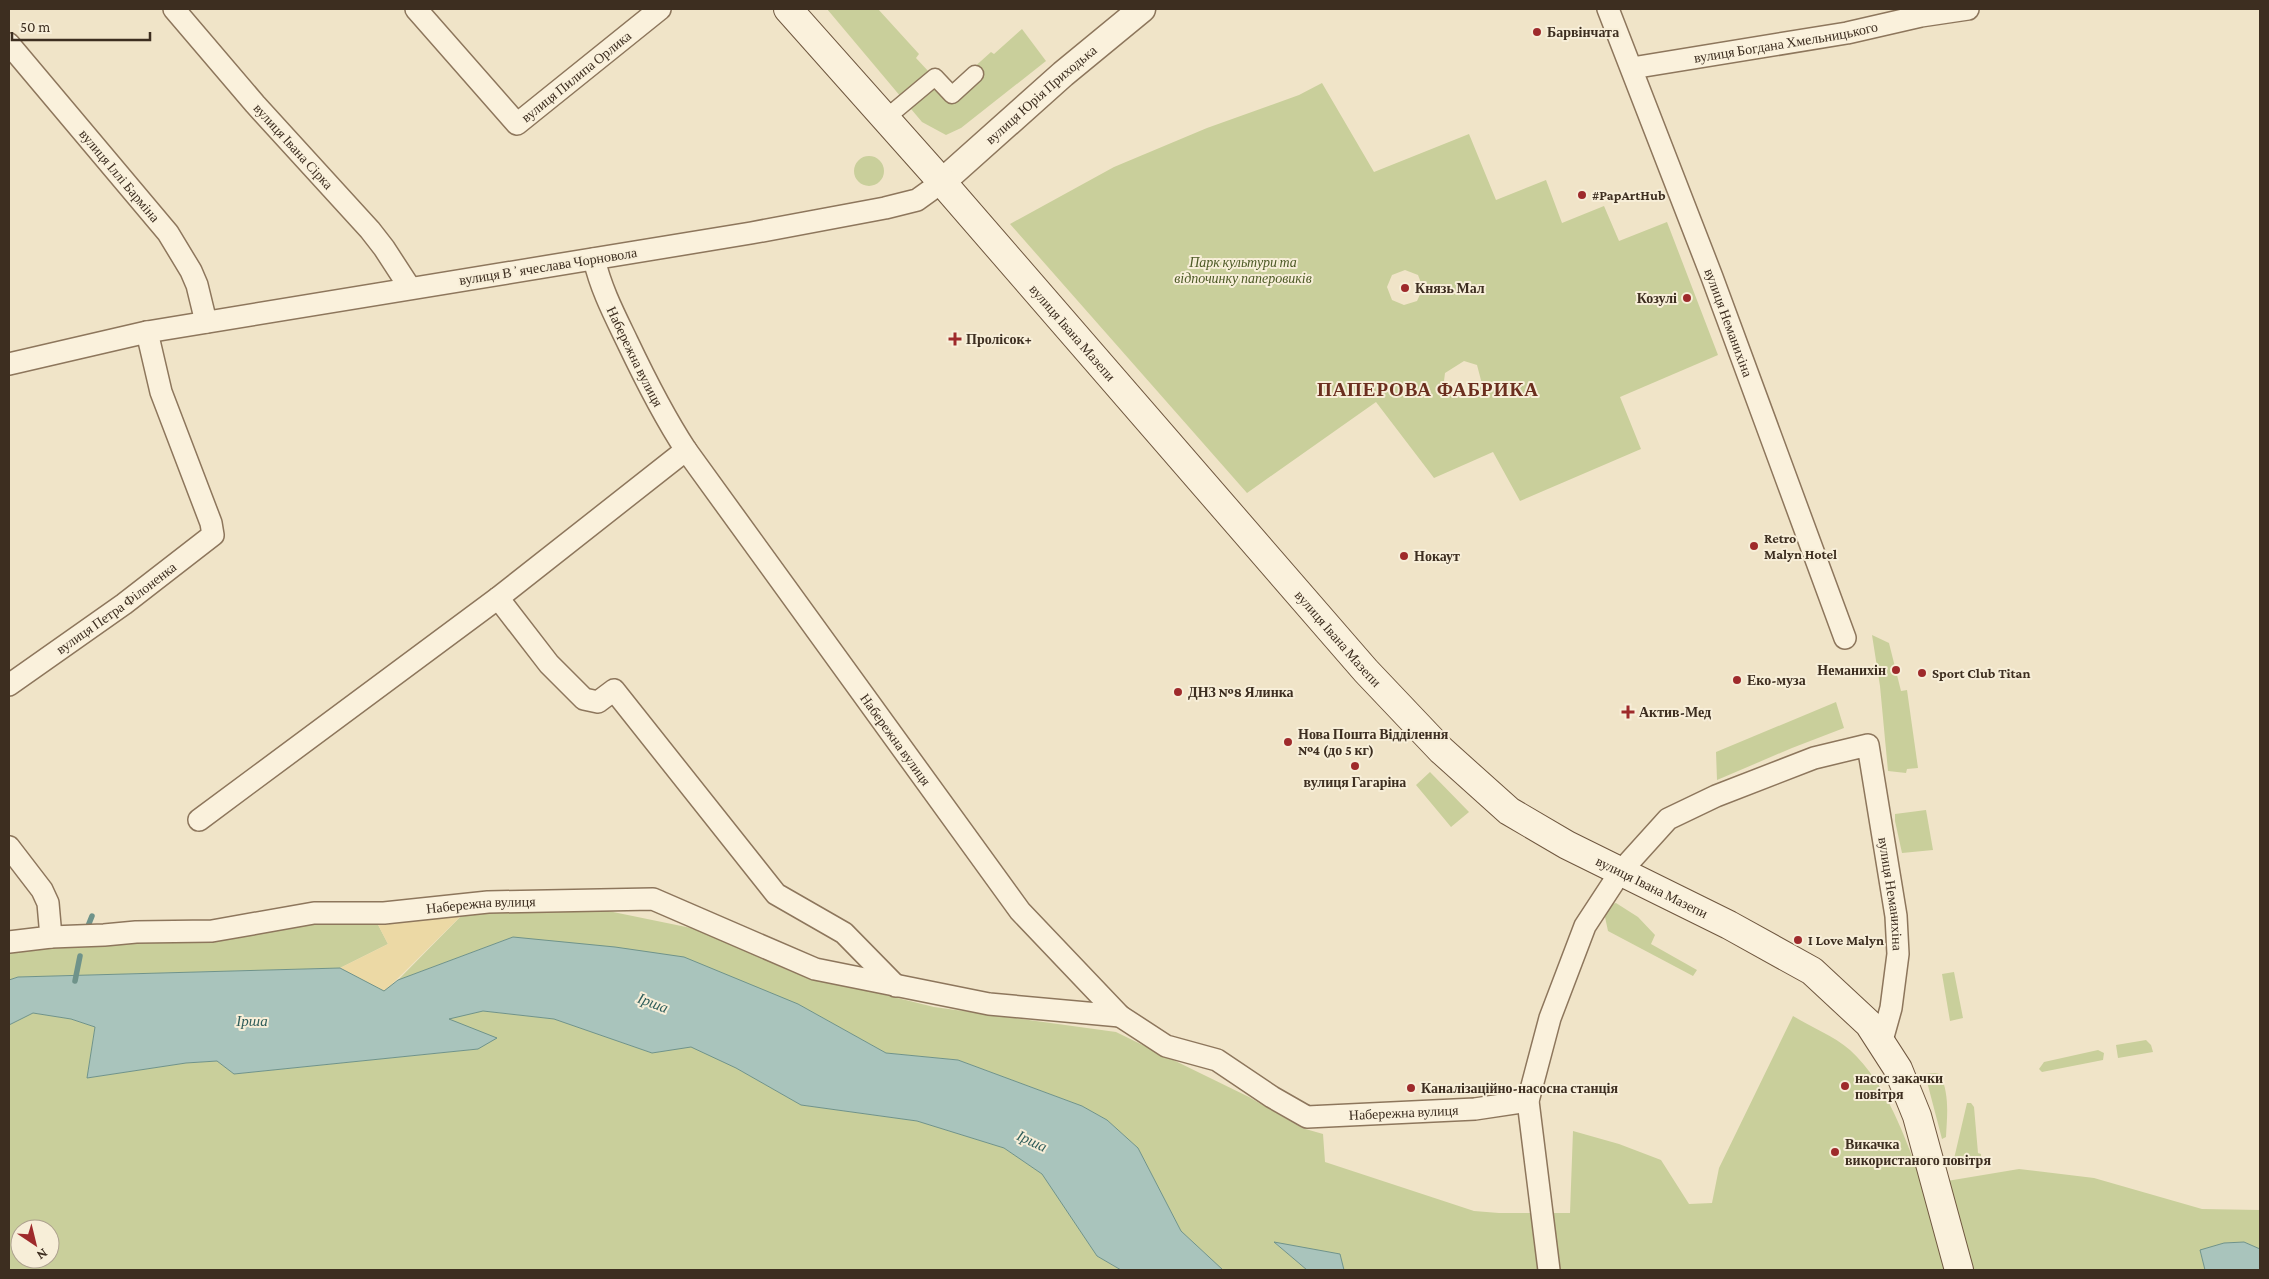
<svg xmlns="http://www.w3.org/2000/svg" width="2269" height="1279" viewBox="0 0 2269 1279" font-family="'Crimson Pro',serif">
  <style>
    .green { fill: #c9cf9b; fill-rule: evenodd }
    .sand { fill: #ecd9a5 }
    .water { fill: #a9c4bc; stroke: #6f938a }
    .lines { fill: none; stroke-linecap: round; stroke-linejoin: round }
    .stream { stroke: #6f938a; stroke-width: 5.5 }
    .pedestrian-casing { stroke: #8d765c; stroke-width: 19 }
    .minor-casing { stroke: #8d765c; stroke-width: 24 }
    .tertiary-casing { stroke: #8d765c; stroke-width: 29 }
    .secondary-casing { stroke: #6f573f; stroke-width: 30 }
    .pedestrian { stroke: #faf1dc; stroke-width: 16 }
    .minor { stroke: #faf1dc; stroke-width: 21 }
    .tertiary { stroke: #faf1dc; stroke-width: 26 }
    .secondary { stroke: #faf1dc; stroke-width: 28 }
    .poi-dot { fill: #9e2a2b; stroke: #f7eed8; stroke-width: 2 }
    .labels { text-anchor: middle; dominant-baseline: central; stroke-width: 4; stroke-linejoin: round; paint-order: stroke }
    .poi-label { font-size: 14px; font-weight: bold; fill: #3d2e20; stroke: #f7eed8; text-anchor: start }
    .street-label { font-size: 14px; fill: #3d2e20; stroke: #f7eed8 }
    .park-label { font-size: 14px; font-style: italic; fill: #4d5a26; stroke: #f7eed8 }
    .water-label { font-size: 15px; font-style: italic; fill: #2f5d5a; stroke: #f7eed8 }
    .district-label { font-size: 19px; font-weight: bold; letter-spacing: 1px; fill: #6b2e1e; stroke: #f7eed8 }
  </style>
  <rect width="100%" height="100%" fill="#f0e4c8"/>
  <path class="green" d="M 827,9 L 878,9 L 919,54 L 916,58 L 955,100 L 951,88 L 991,52 L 994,54 L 1022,29 L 1046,61 L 961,128 L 946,135 L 922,122 Z
    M 1322,83 L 1374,172 L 1469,134 L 1496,200 L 1546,180 L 1562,223 L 1604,206 L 1619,241 L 1667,222 L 1718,355 L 1620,397 L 1641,449 L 1520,501 L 1493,452 L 1434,478 L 1376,402 L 1247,493 L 1010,224 L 1114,167 L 1207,128 L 1299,95 ZM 1405,270 L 1418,275 L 1423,288 L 1417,301 L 1404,305 L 1392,300 L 1387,287 L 1392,275 ZM 1464,361 L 1477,365 L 1482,384 L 1475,398 L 1447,395 L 1443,389 L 1445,373 Z
    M854 171a15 15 0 1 1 30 0a15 15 0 1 1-30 0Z
    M 1872,635 L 1889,643 L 1901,691 L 1907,690 L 1918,768 L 1907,769 L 1906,773 L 1888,771 L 1880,686 Z
    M 1836,702 L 1844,728 L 1792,748 L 1717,780 L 1716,752 Z
    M 1430,772 L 1469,812 L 1451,827 L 1416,785 Z
    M 1926,810 L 1933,850 L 1902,853 L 1895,821 L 1895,814 Z
    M 1616,903 L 1638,917 L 1655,935 L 1651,944 L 1697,970 L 1693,976 L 1608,931 L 1605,917 L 1608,905 Z
    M 579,905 L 696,929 L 792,972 L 934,1007 L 1116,1032 L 1249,1097 L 1302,1128 L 1323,1134 L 1325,1162 L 1474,1211 L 1499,1213 L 1570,1213 L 1573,1131 L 1619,1144 L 1661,1160 L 1689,1204 L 1712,1203 L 1719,1168 L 1793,1016 C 1811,1027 1834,1036 1850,1050 C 1888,1085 1905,1138 1923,1185 L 2019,1169 L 2094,1178 L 2202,1209 L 2260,1210 L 2260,1249 L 2244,1242 L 2224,1243 L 2200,1251 L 2205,1270 L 1344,1270 L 1340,1254 L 1275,1243 L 1307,1270 L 1223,1270 L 1181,1231 L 1138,1148 L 1107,1120 L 1082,1106 L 958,1060 L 886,1053 L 798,1004 L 513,937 L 398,980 L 467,910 Z
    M 373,915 L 388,944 L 340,968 L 18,977 L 9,980 L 9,949 Z
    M 1954,972 L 1963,1018 L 1950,1021 L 1942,974 Z
    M 483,1011 L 554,1019 L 652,1053 L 691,1046 L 736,1068 L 801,1105 L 917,1121 L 1004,1148 L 1042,1174 L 1097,1256 L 1121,1270 L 9,1270 L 9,1025 L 33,1013 L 71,1019 L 95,1027 L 87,1078 L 186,1063 L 217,1061 L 234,1074 L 478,1049 L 448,1018 ZM 20,1229 L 50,1229 L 50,1259 L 20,1259 Z
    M 2146,1040 L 2151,1045 L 2153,1052 L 2118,1058 L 2116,1045 Z
    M 2098,1050 L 2104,1053 L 2103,1060 L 2042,1072 L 2039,1069 L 2044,1062 Z
    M 1935,1073 L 1940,1074 C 1950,1095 1947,1116 1946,1137 L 1942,1139 L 1925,1074 Z
    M 1967,1103 L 1971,1103 L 1974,1107 L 1978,1153 L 1981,1154 L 1981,1161 L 1957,1165 L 1953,1163 Z"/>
  <path class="sand" d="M 467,910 L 384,992 L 340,968 L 388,944 L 373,915 Z"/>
  <path class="water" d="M 513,937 L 615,947 L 684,957 L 798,1004 L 886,1053 L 958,1060 L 1082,1106 L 1107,1120 L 1138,1148 L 1181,1231 L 1223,1270 L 1121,1270 L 1097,1256 L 1042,1174 L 1004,1148 L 917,1121 L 801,1105 L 736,1068 L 691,1047 L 652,1053 L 554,1019 L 483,1011 L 449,1019 L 497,1038 L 478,1049 L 234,1074 L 217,1061 L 186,1063 L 87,1078 L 95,1027 L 71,1019 L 33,1013 L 9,1025 L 9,980 L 18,977 L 340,968 L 384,991 L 398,980 Z
    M 1274,1242 L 1340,1254 L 1344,1270 L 1307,1270 Z
    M 2244,1242 L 2260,1249 L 2260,1270 L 2205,1270 L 2200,1250 L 2224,1243 Z"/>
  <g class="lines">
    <path class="stream" d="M 88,926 L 92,916
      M 75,981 L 80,956"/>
    <g class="pedestrian-casing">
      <path id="pedestrian" d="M 886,118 L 935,77 L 952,95 L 975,74"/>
    </g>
    <g class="minor-casing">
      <g id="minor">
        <path id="s1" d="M 174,9 L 255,104 L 370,230 L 384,248 L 410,288"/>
        <path id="s2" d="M 416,9 L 517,124 L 660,9"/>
        <path id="s3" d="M 1608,9 L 1712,277 L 1845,638"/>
        <path id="s4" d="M 9,44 L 168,233 L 191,271 L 197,285 L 206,322"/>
        <path id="s5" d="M 1632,68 L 1847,33 L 1921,16 L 1968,9"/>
        <path id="s6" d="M 594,259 C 601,289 614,314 627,341 C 645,379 663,415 686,450 L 1020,911 L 1120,1016 L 1166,1046 L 1217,1060 L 1272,1097 L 1307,1117 L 1475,1109 L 1528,1101"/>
        <path d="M 9,364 L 147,332 L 751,233 L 885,208 L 917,200 L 942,182"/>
        <path d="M 498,598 L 549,664 L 584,699 L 598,702 L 614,690 L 776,894 L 844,933 L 896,986"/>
        <path id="s7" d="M 9,685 L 124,604 L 213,535 L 211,523 L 161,392 L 147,332"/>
        <path d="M 199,820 L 498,598 L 686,450"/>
        <path d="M 9,847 L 42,890 L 48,903 L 51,937 L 9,942"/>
        <path id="s8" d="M 51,937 L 104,935 L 136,932 L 212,931 L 314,913 L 384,913 L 488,902 L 653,899 L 815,969 L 989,1004 L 1120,1016"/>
        <path id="s9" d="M 1549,1270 L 1528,1101 L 1550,1018 L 1585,926 L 1621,871 L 1668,819 L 1716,796 L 1814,758 L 1868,745 L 1896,916 L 1898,954 L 1891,1008 L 1881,1044"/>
      </g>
    </g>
    <g class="tertiary-casing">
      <g id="tertiary">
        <path id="s10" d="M 942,182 L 1063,74 L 1142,9"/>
      </g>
    </g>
    <g class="secondary-casing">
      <g id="secondary">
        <path id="s11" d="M 788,9 L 942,182 L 1366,671 L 1441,750 L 1509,811 L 1567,845 L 1729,925 L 1812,971 L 1869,1024 L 1898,1069 L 1917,1116 L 1959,1270"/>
      </g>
    </g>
    <use href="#pedestrian" class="pedestrian"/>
    <use href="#minor" class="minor"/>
    <use href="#tertiary" class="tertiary"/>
    <use href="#secondary" class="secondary"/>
  </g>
  <g class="poi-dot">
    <circle cx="1537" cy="32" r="5"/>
    <circle cx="1582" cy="195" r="5"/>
    <circle cx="1405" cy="288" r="5"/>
    <circle cx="1687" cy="298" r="5"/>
    <path d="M952.5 331.5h5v5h5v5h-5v5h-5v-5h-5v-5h5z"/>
    <circle cx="1754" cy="546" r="5"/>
    <circle cx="1404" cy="556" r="5"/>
    <circle cx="1896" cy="670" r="5"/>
    <circle cx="1922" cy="673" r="5"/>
    <circle cx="1737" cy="680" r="5"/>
    <circle cx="1178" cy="692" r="5"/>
    <path d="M1625.5 704.5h5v5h5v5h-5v5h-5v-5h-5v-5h5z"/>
    <circle cx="1288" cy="742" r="5"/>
    <circle cx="1355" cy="766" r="5"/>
    <circle cx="1798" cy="940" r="5"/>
    <circle cx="1845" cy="1086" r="5"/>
    <circle cx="1411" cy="1088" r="5"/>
    <circle cx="1835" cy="1152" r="5"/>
  </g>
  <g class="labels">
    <g class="poi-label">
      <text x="1547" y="32">Барвінчата</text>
      <text x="1592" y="195">#PapArtHub</text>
      <text x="1415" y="288">Князь Мал</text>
      <text x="1677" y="298" text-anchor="end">Козулі</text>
      <text x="966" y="339">Пролісок+</text>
      <text x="1764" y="538">Retro<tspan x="1764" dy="16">Malyn Hotel</tspan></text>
      <text x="1414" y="556">Нокаут</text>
      <text x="1886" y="670" text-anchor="end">Неманихін</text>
      <text x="1932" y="673">Sport Club Titan</text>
      <text x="1747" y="680">Еко-муза</text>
      <text x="1188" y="692">ДНЗ №8 Ялинка</text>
      <text x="1639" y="712">Актив-Мед</text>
      <text x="1298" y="734">Нова Пошта Відділення<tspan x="1298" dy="16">№4 (до 5 кг)</tspan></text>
      <text x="1355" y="782" text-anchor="middle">вулиця Гагаріна</text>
      <text x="1808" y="940">I Love Malyn</text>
      <text x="1855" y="1078">насос закачки<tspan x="1855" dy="16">повітря</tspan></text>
      <text x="1421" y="1088">Каналізаційно-насосна станція</text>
      <text x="1845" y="1144">Викачка<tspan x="1845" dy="16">використаного повітря</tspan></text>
    </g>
    <g class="street-label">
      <text stroke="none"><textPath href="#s5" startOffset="156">вулиця Богдана Хмельницького</textPath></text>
      <text stroke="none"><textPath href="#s2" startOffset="229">вулиця Пилипа Орлика</textPath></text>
      <text stroke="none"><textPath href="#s10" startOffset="132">вулиця Юрія Приходька</textPath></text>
      <text stroke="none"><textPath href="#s1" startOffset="182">вулиця Івана Сірка</textPath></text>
      <text stroke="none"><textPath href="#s4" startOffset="172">вулиця Іллі Барміна</textPath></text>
      <text transform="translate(548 266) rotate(-9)">вулиця Вʼячеслава Чорновола</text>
      <text stroke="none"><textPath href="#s3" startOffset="336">вулиця Неманихіна</textPath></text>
      <text stroke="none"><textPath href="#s11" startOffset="431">вулиця Івана Мазепи</textPath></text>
      <text stroke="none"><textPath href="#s6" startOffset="106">Набережна вулиця</textPath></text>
      <text stroke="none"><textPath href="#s7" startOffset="132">вулиця Петра Філоненка</textPath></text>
      <text stroke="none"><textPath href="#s11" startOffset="836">вулиця Івана Мазепи</textPath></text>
      <text stroke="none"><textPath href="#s6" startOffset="570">Набережна вулиця</textPath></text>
      <text stroke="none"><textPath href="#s11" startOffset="1241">вулиця Івана Мазепи</textPath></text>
      <text stroke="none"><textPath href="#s9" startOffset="855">вулиця Неманихіна</textPath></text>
      <text stroke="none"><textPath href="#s8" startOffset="432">Набережна вулиця</textPath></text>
      <text stroke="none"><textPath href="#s6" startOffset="1238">Набережна вулиця</textPath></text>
    </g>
    <g class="park-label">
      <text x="1243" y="262">Парк культури та<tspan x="1243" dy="16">відпочинку паперовиків</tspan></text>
    </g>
    <g class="water-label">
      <text transform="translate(653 1003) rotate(21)">Ірша</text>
      <text x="252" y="1021">Ірша</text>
      <text transform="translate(1032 1141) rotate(25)">Ірша</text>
    </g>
    <g class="district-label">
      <text x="1428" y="389">ПАПЕРОВА ФАБРИКА</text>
    </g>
  </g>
  <rect width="2269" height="1279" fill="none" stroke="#3d2e20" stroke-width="20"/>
  <g transform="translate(35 1244) rotate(145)"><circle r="24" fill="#f7eed8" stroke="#ada18e"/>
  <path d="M0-4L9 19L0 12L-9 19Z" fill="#9e2a2b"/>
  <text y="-8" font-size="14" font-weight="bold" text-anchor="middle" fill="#3d2e20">N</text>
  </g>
  <path d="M12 32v8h138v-8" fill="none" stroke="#3d2e20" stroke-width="2.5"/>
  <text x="20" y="32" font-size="15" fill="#3d2e20" stroke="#f7eed8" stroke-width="4" paint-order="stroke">50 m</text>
</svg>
